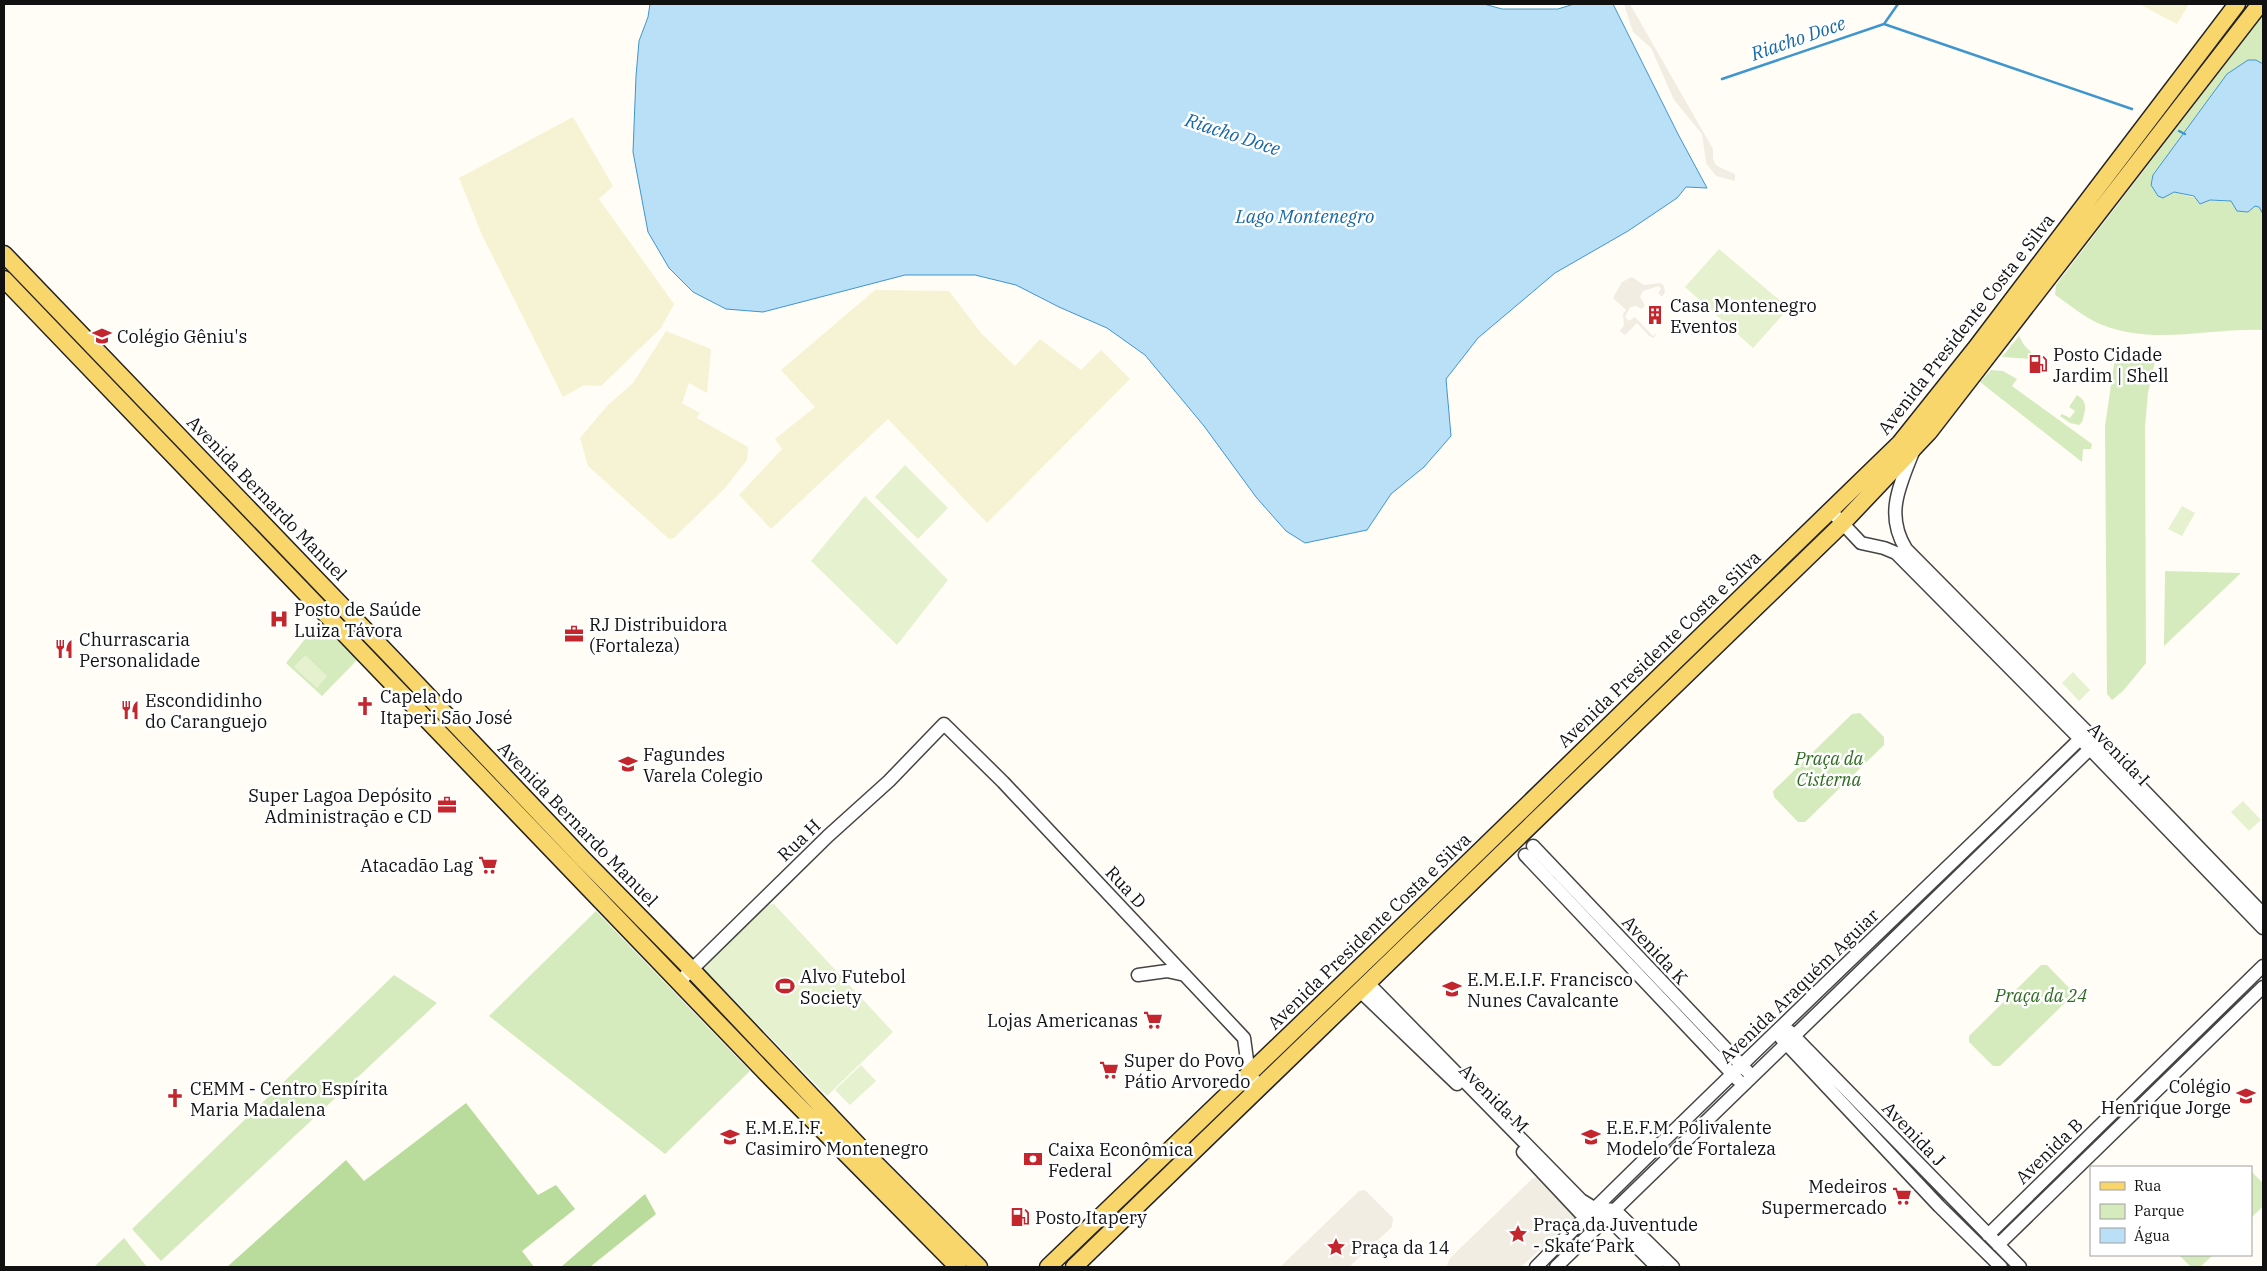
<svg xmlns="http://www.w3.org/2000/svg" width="2267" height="1271" viewBox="0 0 2267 1271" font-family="'IBM Plex Serif',serif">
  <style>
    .farmland { fill: #f6f3d4 }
    .green { fill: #d5ebbd }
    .forest { fill: #b9dc9c }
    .pitch { fill: #e6f2cf }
    .plaza { fill: #f1ede2 }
    .water { fill: #b9e0f7; stroke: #3f96cf }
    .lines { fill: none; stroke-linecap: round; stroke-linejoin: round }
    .stream { stroke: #3f96cf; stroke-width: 2.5 }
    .tertiary-casing { stroke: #444; stroke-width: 15 }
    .primary-casing { stroke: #222; stroke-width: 19 }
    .tertiary { stroke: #fff; stroke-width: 12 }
    .primary { stroke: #f9d66b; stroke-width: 16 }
    .labels { text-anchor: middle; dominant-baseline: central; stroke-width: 5; stroke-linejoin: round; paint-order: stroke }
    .poi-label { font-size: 18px; fill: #111; stroke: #fff; text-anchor: start }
    .street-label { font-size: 18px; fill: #111; stroke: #fff }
    .park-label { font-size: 18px; font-style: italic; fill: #2f6b1f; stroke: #fff }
    .water-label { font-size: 19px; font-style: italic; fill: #1768a6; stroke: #fff }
  </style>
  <rect width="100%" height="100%" fill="#fffdf5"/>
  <path class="farmland" d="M 2139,4 L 2189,4 L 2177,24 Z
    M 573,117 L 613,186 L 599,199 L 674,304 L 661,328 L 601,386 L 584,385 L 563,397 L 482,235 L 459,178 Z
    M 875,290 L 949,291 L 981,333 L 1015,366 L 1040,339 L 1081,370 L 1101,350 L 1130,379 L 987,523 L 888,419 L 771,529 L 739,495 L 782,449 L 775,439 L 815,407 L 781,370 Z
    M 666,331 L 711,349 L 707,393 L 689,383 L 682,403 L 700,413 L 697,418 L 748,447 L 747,460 L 725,488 L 674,538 L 669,539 L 588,466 L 580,438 L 607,406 L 633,383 Z"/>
  <path class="green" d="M 2263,15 L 2263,64 L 2256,60 L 2236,68 L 2227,74 L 2153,175 L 2151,185 C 2177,193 2205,203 2231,201 L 2237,211 L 2248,212 L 2254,206 L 2259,207 L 2263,214 L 2263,330 C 2208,328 2153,346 2100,324 C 2084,317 2070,305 2055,295 L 2056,285 Z
    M 2019,336 L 2024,345 L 2031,352 L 2031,359 L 2002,357 Z
    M 2126,353 L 2141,353 L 2156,357 L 2148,393 L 2145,427 L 2146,663 L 2123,691 L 2112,700 L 2107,694 L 2105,426 L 2115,358 L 2118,355 Z
    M 1991,370 L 2003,371 L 2017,379 L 2012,386 L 2092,444 L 2091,449 L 2083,449 L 2082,462 L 1980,382 Z
    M 2077,395 C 2089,403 2085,410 2082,422 L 2079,425 L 2070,423 L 2060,416 L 2062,414 L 2070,418 L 2075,411 L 2069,407 Z
    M 2165,571 L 2241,573 L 2164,646 Z
    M 320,620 L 323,620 L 357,660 L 322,696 L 286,663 Z
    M 1860,713 L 1884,737 L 1884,745 L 1805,822 L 1798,822 L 1774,797 L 1773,791 L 1852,714 Z
    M 596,911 L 750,1071 L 665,1154 L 489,1016 Z
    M 2041,965 L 2047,965 L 2071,990 L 2071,997 L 2000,1066 L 1993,1066 L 1969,1042 L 1969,1036 Z
    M 394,975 L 437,1003 L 161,1261 L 132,1229 Z
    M 2251,1171 L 2263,1183 L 2263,1206 L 2251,1218 Z
    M 124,1238 L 147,1267 L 94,1267 Z
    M 2179,1255 L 2213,1255 L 2200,1267 L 2191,1267 Z"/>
  <path class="forest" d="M 466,1103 L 538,1195 L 556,1185 L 575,1209 L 522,1251 L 534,1267 L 227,1267 L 346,1160 L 364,1181 Z
    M 645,1194 L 656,1214 L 590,1267 L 561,1267 Z"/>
  <path class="pitch" d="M 1719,249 L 1789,308 L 1753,348 L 1685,287 Z
    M 905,465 L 948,508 L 918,539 L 875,497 Z
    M 865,496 L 948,580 L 897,645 L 811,561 Z
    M 2182,506 L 2195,513 L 2182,536 L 2168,529 Z
    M 305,655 L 327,676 L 317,688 L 294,667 Z
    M 2073,672 L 2090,690 L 2079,701 L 2062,683 Z
    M 2243,801 L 2261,820 L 2249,831 L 2231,812 Z
    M 774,904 L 893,1032 L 827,1096 L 703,968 L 767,905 Z
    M 861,1065 L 876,1081 L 850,1105 L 835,1090 Z"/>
  <path class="plaza" d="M 1624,4 L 1630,4 L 1713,149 L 1713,159 L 1716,165 L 1721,168 L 1735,174 L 1735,181 L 1716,176 L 1706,163 L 1702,134 L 1674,100 L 1651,48 L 1633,32 Z
    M 1632,277 L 1644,285 L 1660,283 L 1664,286 L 1665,292 L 1662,297 L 1658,293 L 1661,289 L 1659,286 L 1643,291 L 1640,297 L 1645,305 L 1642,309 L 1636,306 L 1630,307 L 1625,317 L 1629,321 L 1635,317 L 1653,336 L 1657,333 L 1654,338 L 1649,336 L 1637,323 L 1625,335 L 1620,331 L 1624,325 L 1623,314 L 1626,310 L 1613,298 L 1622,282 Z
    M 1540,1176 L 1575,1212 L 1576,1221 L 1549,1248 L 1538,1251 L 1521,1267 L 1449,1267 L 1447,1265 L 1450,1258 L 1533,1178 Z
    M 1365,1190 L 1393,1218 L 1392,1227 L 1349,1267 L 1280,1267 L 1359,1191 Z"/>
  <path class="water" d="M 650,4 L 1484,4 L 1502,9 L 1558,9 L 1574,4 L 1613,4 L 1679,136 L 1707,188 L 1686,187 L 1677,198 L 1628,231 L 1555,273 L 1478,338 L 1446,379 L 1451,436 L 1424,467 L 1391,494 L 1367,530 L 1305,543 L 1286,531 L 1256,497 L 1204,426 L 1145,355 L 1107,328 L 1059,307 L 1016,285 L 975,275 L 905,275 L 763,312 L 726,309 L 693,292 L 669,268 L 648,232 L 633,152 L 636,76 L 639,41 L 648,17 Z
    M 2248,60 L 2256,60 L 2263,64 L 2263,214 L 2259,207 L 2255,206 L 2248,212 L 2237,211 L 2231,201 L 2210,200 L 2200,204 L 2194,196 L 2174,192 L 2163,198 L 2158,196 L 2151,185 L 2153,175 L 2227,74 Z"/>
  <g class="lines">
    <path class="stream" d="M 1884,24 L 2132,109
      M 1884,24 L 1898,4
      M 1722,79 L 1884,24
      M 2179,131 L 2185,134"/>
    <g class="tertiary-casing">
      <path id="tertiary" d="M 1913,452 C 1899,487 1885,515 1906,549 L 2097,742 L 2263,914
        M 1831,511 L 1861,543 L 1884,548 L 1896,553 L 2090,749 L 2263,928
        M 1533,846 L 1747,1071
        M 1525,855 L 1738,1080
        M 1138,975 L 1167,971 L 1185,975
        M 679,982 L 828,836 L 889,781 L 944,724 L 1003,782 L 1244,1038 L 1249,1075 L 1260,1086
        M 1367,982 L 1581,1200 L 1594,1208 L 1615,1210 L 1673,1267
        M 1359,990 L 1457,1084
        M 1789,1031 L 2020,1267
        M 1781,1038 L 1939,1206 L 2001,1267
        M 1523,1152 L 1585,1218 L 1607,1217 L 1657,1267
        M 1988,1235 L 2263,966
        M 1998,1245 L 2263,987
        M 1536,1267 C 1714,1088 1899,915 2080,739 L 2089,734
        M 1556,1267 L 2097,742"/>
    </g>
    <g class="primary-casing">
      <path id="primary" d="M 4,254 L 394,660 L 583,859 L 694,972 L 878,1166 L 979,1267
        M 4,279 L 766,1073 L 958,1267
        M 1048,1267 L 1383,945 L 1900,443 L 1975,349 L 2237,4
        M 1074,1267 L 1838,528 L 1929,432 L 2260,4"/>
    </g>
    <use href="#tertiary" class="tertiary"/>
    <use href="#primary" class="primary"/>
  </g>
  <defs>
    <g id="building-bare" transform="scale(1.5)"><path d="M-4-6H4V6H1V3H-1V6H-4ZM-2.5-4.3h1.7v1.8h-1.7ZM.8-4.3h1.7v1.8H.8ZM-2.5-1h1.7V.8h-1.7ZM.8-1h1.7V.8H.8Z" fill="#c4262e" stroke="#fff" stroke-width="2.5" paint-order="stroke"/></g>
    <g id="school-bare" transform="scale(1.5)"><path d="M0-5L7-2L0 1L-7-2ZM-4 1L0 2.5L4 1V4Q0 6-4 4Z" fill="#c4262e" stroke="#fff" stroke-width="2.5" paint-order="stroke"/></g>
    <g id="fuel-bare" transform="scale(1.5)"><path d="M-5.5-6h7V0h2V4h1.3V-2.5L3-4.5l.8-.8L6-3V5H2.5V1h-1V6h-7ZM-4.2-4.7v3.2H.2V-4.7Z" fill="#c4262e" stroke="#fff" stroke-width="2.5" paint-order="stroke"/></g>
    <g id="hospital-bare" transform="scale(1.5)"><path d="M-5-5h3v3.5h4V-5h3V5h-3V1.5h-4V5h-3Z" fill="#c4262e" stroke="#fff" stroke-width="2.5" paint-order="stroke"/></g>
    <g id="office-bare" transform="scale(1.5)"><path d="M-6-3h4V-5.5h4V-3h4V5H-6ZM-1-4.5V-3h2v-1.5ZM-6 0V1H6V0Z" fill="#c4262e" stroke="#fff" stroke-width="2.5" paint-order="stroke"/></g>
    <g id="restaurant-bare" transform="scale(1.5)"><path d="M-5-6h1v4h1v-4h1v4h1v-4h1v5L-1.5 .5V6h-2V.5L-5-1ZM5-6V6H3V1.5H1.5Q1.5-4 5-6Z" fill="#c4262e" stroke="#fff" stroke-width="2.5" paint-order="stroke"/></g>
    <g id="church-bare" transform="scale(1.5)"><path d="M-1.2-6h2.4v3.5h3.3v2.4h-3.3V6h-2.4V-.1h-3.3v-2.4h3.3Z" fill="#c4262e" stroke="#fff" stroke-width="2.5" paint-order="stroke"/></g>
    <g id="supermarket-bare" transform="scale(1.5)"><path d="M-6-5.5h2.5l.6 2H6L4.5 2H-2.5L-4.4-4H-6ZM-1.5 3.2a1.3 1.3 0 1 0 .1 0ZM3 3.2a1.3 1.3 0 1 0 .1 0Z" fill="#c4262e" stroke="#fff" stroke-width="2.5" paint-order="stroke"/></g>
    <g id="stadium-bare" transform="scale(1.5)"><path d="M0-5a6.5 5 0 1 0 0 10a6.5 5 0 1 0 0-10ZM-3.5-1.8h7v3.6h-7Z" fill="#c4262e" stroke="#fff" stroke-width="2.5" paint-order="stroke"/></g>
    <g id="bank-bare" transform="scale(1.5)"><path d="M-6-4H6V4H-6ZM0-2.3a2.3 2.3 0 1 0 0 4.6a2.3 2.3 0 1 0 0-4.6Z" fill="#c4262e" stroke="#fff" stroke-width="2.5" paint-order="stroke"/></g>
    <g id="sight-bare" transform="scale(1.5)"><path d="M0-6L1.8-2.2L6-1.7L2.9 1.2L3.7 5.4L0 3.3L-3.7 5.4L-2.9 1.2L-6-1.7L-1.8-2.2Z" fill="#c4262e" stroke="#fff" stroke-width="2.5" paint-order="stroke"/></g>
  </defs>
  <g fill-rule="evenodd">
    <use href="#building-bare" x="1655" y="315"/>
    <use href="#school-bare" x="102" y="336"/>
    <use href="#fuel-bare" x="2038" y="364"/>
    <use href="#hospital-bare" x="279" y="619"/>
    <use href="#office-bare" x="574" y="634"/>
    <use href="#restaurant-bare" x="64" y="649"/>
    <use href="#church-bare" x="365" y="706"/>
    <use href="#restaurant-bare" x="130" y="710"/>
    <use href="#school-bare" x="628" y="764"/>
    <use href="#office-bare" x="447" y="805"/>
    <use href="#supermarket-bare" x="488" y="865"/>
    <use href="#stadium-bare" x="785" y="986"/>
    <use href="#school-bare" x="1452" y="989"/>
    <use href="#supermarket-bare" x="1153" y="1020"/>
    <use href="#supermarket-bare" x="1109" y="1070"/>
    <use href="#school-bare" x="2246" y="1096"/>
    <use href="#church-bare" x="175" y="1098"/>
    <use href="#school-bare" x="730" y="1137"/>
    <use href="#school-bare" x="1591" y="1137"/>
    <use href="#bank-bare" x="1033" y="1159"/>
    <use href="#supermarket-bare" x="1902" y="1196"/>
    <use href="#fuel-bare" x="1020" y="1217"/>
    <use href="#sight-bare" x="1518" y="1234"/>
    <use href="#sight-bare" x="1336" y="1247"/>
  </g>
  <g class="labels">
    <g class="poi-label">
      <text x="1670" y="305">Casa Montenegro<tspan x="1670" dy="21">Eventos</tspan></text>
      <text x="117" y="336">Colégio Gêniu's</text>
      <text x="2053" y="354">Posto Cidade<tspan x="2053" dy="21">Jardim | Shell</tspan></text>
      <text x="294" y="609">Posto de Saúde<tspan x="294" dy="21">Luiza Távora</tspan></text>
      <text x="589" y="624">RJ Distribuidora<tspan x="589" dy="21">(Fortaleza)</tspan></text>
      <text x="79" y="639">Churrascaria<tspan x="79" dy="21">Personalidade</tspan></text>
      <text x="380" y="696">Capela do<tspan x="380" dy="21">Itaperi São José</tspan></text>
      <text x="145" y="700">Escondidinho<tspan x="145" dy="21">do Caranguejo</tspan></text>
      <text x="643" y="754">Fagundes<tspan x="643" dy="21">Varela Colegio</tspan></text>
      <text x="432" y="795" text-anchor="end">Super Lagoa Depósito<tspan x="432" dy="21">Administração e CD</tspan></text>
      <text x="473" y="865" text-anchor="end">Atacadão Lag</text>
      <text x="800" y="976">Alvo Futebol<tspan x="800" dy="21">Society</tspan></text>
      <text x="1467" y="979">E.M.E.I.F. Francisco<tspan x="1467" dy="21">Nunes Cavalcante</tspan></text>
      <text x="1138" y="1020" text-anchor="end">Lojas Americanas</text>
      <text x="1124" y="1060">Super do Povo<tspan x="1124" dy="21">Pátio Arvoredo</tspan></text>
      <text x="2231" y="1086" text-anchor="end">Colégio<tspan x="2231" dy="21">Henrique Jorge</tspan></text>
      <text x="190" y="1088">CEMM - Centro Espírita<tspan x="190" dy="21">Maria Madalena</tspan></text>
      <text x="745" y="1127">E.M.E.I.F.<tspan x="745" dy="21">Casimiro Montenegro</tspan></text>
      <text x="1606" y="1127">E.E.F.M. Polivalente<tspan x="1606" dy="21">Modelo de Fortaleza</tspan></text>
      <text x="1048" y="1149">Caixa Econômica<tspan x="1048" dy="21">Federal</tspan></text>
      <text x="1887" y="1186" text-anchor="end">Medeiros<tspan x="1887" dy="21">Supermercado</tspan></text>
      <text x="1035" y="1217">Posto Itapery</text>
      <text x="1533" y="1224">Praça da Juventude<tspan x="1533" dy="21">- Skate Park</tspan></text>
      <text x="1351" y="1247">Praça da 14</text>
    </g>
    <g class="street-label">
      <text transform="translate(1966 324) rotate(-52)">Avenida Presidente Costa e Silva</text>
      <text transform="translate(267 498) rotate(46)">Avenida Bernardo Manuel</text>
      <text transform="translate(1659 649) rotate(-44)">Avenida Presidente Costa e Silva</text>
      <text transform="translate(2119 754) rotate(46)">Avenida I</text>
      <text transform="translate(578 824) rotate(46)">Avenida Bernardo Manuel</text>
      <text transform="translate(799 840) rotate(-44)">Rua H</text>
      <text transform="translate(1126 887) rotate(47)">Rua D</text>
      <text transform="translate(1369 931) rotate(-44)">Avenida Presidente Costa e Silva</text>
      <text transform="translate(1655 950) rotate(47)">Avenida K</text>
      <text transform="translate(1799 986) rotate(-44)">Avenida Araquém Aguiar</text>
      <text transform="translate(1494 1098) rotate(45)">Avenida M</text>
      <text transform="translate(1914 1134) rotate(46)">Avenida J</text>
      <text transform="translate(2049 1151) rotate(-44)">Avenida B</text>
    </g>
    <g class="park-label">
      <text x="1829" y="758">Praça da<tspan x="1829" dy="21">Cisterna</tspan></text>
      <text x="2041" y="995">Praça da 24</text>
    </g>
    <g class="water-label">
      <text transform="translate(1798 38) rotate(-19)">Riacho Doce</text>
      <text transform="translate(1233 134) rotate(18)">Riacho Doce</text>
      <text x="1305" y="216">Lago Montenegro</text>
    </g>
  </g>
  <rect width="2267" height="1271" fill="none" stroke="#111111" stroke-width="10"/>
  <rect x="2090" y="1166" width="162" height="90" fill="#ffffff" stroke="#a0a0a0"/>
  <rect x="2100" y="1182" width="25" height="8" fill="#f9d66b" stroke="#a0a0a0"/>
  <text x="2134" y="1191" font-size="15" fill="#111111">Rua</text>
  <rect x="2100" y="1204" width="25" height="15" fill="#d5ebbd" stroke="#a0a0a0"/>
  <text x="2134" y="1216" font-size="15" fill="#111111">Parque</text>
  <rect x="2100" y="1228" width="25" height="15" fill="#b9e0f7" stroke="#a0a0a0"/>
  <text x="2134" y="1241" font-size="15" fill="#111111">Água</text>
</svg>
